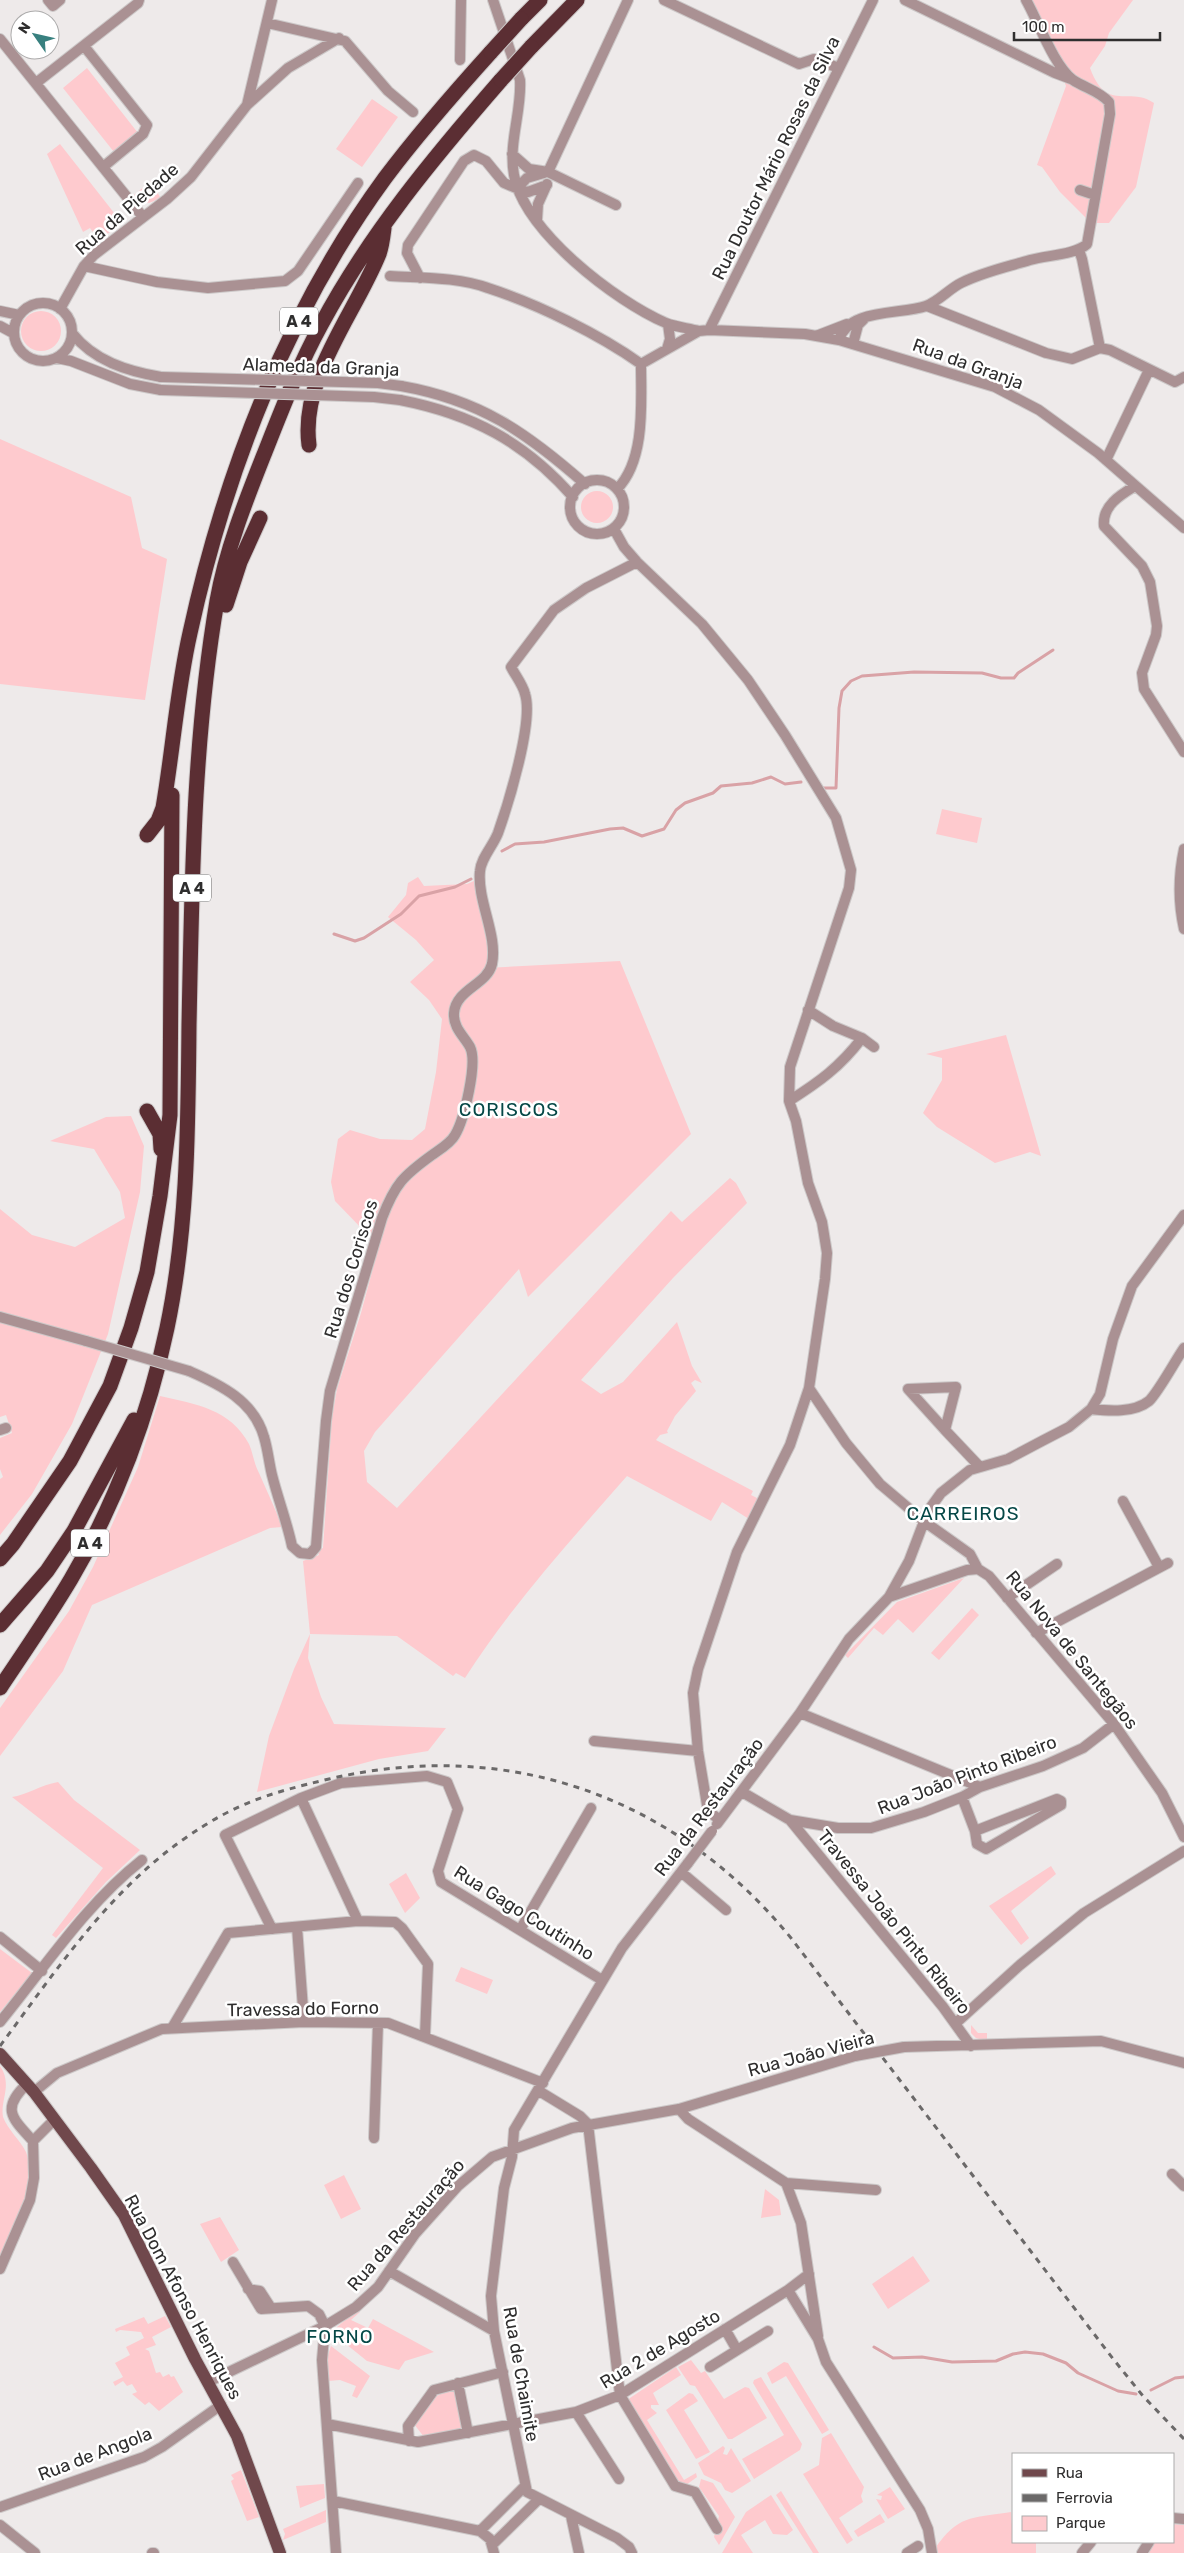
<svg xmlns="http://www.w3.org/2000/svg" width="1184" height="2553" viewBox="0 0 1184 2553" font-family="Rubik,sans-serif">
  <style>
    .green { fill: #fecace }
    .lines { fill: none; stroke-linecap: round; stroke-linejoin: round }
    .stream { stroke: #d9a2a6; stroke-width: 3 }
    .minor-casing { stroke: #ccc8c8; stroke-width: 12 }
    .major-casing { stroke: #ccc8c8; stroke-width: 14 }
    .highway-casing { stroke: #ccc8c8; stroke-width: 17 }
    .minor { stroke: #aa9193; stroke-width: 10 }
    .major { stroke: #70484c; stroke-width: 12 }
    .highway { stroke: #5b2e33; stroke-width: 15 }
    .rail { stroke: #6b6969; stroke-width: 3; stroke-dasharray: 6 6; stroke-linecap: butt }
    .minor-bridge-casing { stroke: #ccc8c8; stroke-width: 12; stroke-linecap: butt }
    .highway-bridge-casing { stroke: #ccc8c8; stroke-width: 17; stroke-linecap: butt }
    .minor-bridge { stroke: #aa9193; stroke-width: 10 }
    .highway-bridge { stroke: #5b2e33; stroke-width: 15 }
    .labels { text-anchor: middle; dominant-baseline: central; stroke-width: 5; stroke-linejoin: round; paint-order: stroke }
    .shield { fill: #fff; stroke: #6d6d6d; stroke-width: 1 }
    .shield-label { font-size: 16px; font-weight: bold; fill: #2f2e2e }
    .street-label { font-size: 18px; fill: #2f2e2e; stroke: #fff }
    .neighbourhood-label { font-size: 19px; letter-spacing: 1px; fill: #064847; stroke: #fff }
  </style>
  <rect width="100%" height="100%" fill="#eeeaea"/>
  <path class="green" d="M 1028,0 L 1133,0 L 1109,33 L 1105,46 L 1090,68 C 1107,114 1128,85 1154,103 L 1136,187 L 1109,223 L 1091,223 L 1060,192 L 1042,167 L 1037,165 L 1066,86 L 1037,11 Z
    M 87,68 L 138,133 L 114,152 L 63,88 Z
    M 372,99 L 398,117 L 362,167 L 336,149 Z
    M 60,144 L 122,223 L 99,240 L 90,228 L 83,232 L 47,154 Z
    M 151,181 L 160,197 C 151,204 140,207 134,195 Z
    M21 331a20 20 0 1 1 40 0a20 20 0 1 1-40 0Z
    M 0,439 L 131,497 L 142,548 L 167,559 L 145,700 L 0,684 Z
    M581 507a16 16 0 1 1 32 0a16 16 0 1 1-32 0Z
    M 942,809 L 982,818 L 977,843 L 936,834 Z
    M 418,877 L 424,886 L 467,884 L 474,881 L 489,953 L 486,968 L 620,961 L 691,1134 L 528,1297 L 519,1269 L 375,1432 L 364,1451 L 367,1482 L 397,1508 L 671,1211 L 682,1222 L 730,1178 L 736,1183 L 747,1203 L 673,1278 L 581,1380 L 601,1394 L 623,1382 L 677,1322 L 692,1366 L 702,1383 L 695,1380 L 691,1383 L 696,1391 L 675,1416 L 667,1431 L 668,1433 L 660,1435 L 656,1440 L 753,1491 L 751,1495 L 759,1499 L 749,1519 L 722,1502 L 711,1521 L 627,1476 C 571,1540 510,1607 465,1678 L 456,1673 L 453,1676 L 397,1636 L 310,1634 L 308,1658 L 321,1697 L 334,1724 L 446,1728 L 428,1751 L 379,1759 L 257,1792 L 269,1736 L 294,1669 L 310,1634 L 303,1561 L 319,1555 L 317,1551 L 323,1548 L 332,1418 L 337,1389 L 361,1313 L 382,1235 L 366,1233 L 335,1201 L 331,1182 L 338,1139 L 350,1130 L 380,1139 L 412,1140 L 425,1129 L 436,1072 L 442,1019 L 429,1000 L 410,982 L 434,960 L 416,940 L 388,917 L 406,895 L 408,883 Z
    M 1006,1035 L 1041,1156 L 1030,1152 L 995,1163 L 937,1127 L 923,1113 L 942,1080 L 942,1058 L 926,1054 Z
    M 131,1116 L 144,1146 L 140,1192 L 108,1334 L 72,1424 L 32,1494 L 0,1535 L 0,1479 L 3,1477 L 0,1469 L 0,1438 L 12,1433 L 6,1415 L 0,1417 L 0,1209 L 32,1235 L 75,1247 L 125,1218 L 120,1192 L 94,1149 L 50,1141 L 106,1117 Z
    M 160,1396 C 196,1404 230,1409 249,1444 C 253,1453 254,1464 259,1473 C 267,1491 275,1508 282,1527 L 270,1528 L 92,1605 L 63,1671 L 0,1756 L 0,1708 L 69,1611 L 93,1567 L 138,1467 Z
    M 964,1578 L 913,1633 L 898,1619 L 883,1635 L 874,1628 L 848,1658 L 845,1655 L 897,1602 Z
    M 972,1608 L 979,1615 L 939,1660 L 931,1653 Z
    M 58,1782 L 74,1800 L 140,1850 L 106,1882 L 56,1938 L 52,1935 L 103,1868 L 12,1797 C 26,1795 41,1785 58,1782 Z
    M 1051,1866 L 1056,1874 L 1011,1911 L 1029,1938 L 1021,1945 L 989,1906 Z
    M 406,1873 L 420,1898 L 405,1913 L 389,1884 Z
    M 0,1949 L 32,1973 L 0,2012 Z
    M 461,1967 L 493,1980 L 487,1994 L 455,1981 Z
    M 971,2025 L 978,2033 L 987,2033 L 987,2041 L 976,2038 L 971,2033 Z
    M 0,2066 C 13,2085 0,2100 3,2117 C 8,2130 20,2140 26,2152 C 39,2186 14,2226 0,2257 Z
    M 344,2175 L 361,2209 L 341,2219 L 324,2185 Z
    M 765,2189 L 779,2200 L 781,2215 L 761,2218 Z
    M 220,2217 L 239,2250 L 221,2262 L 200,2224 Z
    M 913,2256 L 930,2281 L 888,2309 L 872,2284 Z
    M 357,2310 L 360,2312 L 351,2320 L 368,2328 L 373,2319 L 434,2352 L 405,2361 L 399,2370 L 367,2361 L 341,2340 L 337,2345 L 328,2341 L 337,2327 Z
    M 165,2316 L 171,2327 L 152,2337 L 156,2345 L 145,2349 L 149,2351 L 156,2373 L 160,2372 L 163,2377 L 169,2374 L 171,2377 L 174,2376 L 183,2392 L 159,2411 L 149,2402 L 145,2405 L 132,2394 L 137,2392 L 132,2384 L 127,2386 L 123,2381 L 115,2386 L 113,2382 L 123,2377 L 115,2363 L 130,2355 L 126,2347 L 144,2338 L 141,2332 L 120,2330 L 116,2332 L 115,2329 L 144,2317 L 148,2324 Z
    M 331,2346 L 370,2376 L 357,2398 L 352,2396 L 356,2386 L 340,2380 L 328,2381 L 327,2358 Z
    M 691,2360 L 701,2373 L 705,2371 L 724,2399 L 745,2387 L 749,2388 L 767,2418 L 732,2439 L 728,2439 L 695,2386 L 690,2385 L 678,2367 Z
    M 784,2362 L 788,2363 L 829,2430 L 822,2434 L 786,2376 L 772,2384 L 767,2373 Z
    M 676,2367 L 681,2375 L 653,2393 L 659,2405 L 651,2405 L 651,2408 L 657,2413 L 647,2420 L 684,2480 L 696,2473 L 697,2477 L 686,2485 L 678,2482 L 627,2400 Z
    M 761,2377 L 802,2444 L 800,2450 L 754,2479 L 742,2459 L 784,2435 L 753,2383 L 754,2380 Z
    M 453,2390 L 456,2394 L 462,2429 L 424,2437 L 414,2424 C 425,2405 431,2395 453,2390 Z
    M 689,2393 L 693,2394 L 698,2401 L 684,2410 L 710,2452 L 696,2459 L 666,2410 Z
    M 831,2433 L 864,2487 L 861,2496 L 863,2502 L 839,2518 L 853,2540 L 847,2544 L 803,2474 L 819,2465 L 822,2438 Z
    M 723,2446 L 725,2448 L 723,2454 L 727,2455 L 731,2448 L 751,2481 L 732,2493 L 725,2490 L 721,2483 L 704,2475 L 698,2463 Z
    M 241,2470 L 259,2517 L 247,2521 L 231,2481 L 234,2479 L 231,2475 Z
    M 701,2479 L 713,2483 L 735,2517 L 719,2545 L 714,2537 L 719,2516 L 699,2487 Z
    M 324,2484 L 325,2498 L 300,2508 L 296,2486 Z
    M 890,2487 L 905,2509 L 888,2519 L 876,2499 L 881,2500 L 882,2496 L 877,2495 Z
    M 781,2491 L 819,2553 L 813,2553 L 776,2495 Z
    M 771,2495 L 793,2530 L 787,2535 L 773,2534 L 765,2520 L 741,2535 L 753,2553 L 722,2553 L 746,2512 Z
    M 326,2510 L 326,2522 L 283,2540 L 285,2534 L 283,2529 Z
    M 1011,2512 L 1013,2542 L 1036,2542 L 1036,2553 L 937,2553 L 936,2547 C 959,2514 974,2518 1011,2512 Z
    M 880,2514 L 885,2522 L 858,2537 L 854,2531 Z
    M 1173,2524 L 1184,2525 L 1184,2553 L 1147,2553 L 1153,2542 L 1173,2542 Z"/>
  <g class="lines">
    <path class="stream" d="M 822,788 L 836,788 L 839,708 L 842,691 L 851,681 L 862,676 L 914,672 L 982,673 L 1001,678 L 1014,678 L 1018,673 L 1053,650
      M 502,851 L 515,844 L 544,842 L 610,829 L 623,828 L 642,836 L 664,829 L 676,810 L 685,803 L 713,793 L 721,786 L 752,783 L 771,777 L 785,784 L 801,782
      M 334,934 L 355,941 L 364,938 L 401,914 L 419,896 L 455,887 L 471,879
      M 874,2347 L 893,2358 L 922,2357 L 952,2362 L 996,2361 L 1013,2354 L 1025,2352 L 1043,2354 L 1066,2363 L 1078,2373 L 1118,2391 L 1136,2394
      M 1151,2390 L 1175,2378 L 1184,2377"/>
    <g class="minor-casing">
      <path id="minor" d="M 48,0 L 53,6 L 60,0
        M 493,0 L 520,80 C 522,111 508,143 514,175 C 524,231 615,301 666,323 C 676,327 688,328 699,331
        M 664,0 L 799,64 L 814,59 L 839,68
        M 905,0 L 1055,73 L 1071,79
        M 267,23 L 345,41 L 388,91 L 413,112
        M 0,39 L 143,217
        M 84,46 L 147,125 L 143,134 L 103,167
        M 460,60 L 461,0
        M 36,83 L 138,3 L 139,0
        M 247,105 L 288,68 L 339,38
        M 512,154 L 529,169 L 548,172 L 616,205
        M 548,172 L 628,0
        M 517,188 L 527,178 L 544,173
        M 1080,190 L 1095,195
        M 537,220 L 538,204 L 547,184
        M 1079,250 L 1082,259 L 1100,348
        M 84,266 L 157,282 L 208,288 L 285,281 L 298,271 L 358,183
        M 390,276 C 422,278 458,277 488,288 C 537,304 599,334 641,364
        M 420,278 L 407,253 L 408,245 L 464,161 L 474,155 L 486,161 L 504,183 L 523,191 L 528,192 L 547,185
        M14 332a29 29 0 1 1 58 0a29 29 0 1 1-58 0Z
        M 927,306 L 1046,353 L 1072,359 L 1100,348
        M 60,309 L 84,266 L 94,255 L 167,199 L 191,177 L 247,105 L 272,0
        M 0,311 L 19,315
        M 0,326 L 13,333
        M 709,330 L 873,0
        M 72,333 C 94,361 127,371 161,377
        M 816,336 L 847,324
        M 839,340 C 848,308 901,315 926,306 C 939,301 949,289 961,283 C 983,272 1007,267 1030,260 C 1047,255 1075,255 1087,244 L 1110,114 L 1109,102 C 1099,91 1085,88 1073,80 C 1054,66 1038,21 1026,0
        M 853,344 L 858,325 L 864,319
        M 1100,348 L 1110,350 L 1175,382 L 1184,377
        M 667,349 L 670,339 L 668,324
        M 57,358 L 71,361 L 130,384 L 161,390
        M 641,364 L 699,331 L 709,330 L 805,334 L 839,340 L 995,387 L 1039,410 L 1098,453 L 1184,528
        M 401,386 C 480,400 526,432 585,484
        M 400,400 C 472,414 525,442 573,497
        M 1106,460 L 1149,370
        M570 507a27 27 0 1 1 54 0a27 27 0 1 1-54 0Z
        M 1135,486 C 1120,495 1102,506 1104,526 L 1142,566 L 1150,582 L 1157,626 L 1156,635 L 1142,673 L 1144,689 L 1184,752
        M 617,489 C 646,460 641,401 641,364
        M 614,529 L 624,547 L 637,562 L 702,624 L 748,680 L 785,735 L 836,818 L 851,870 L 849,888 L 790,1067 L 789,1101 L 796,1121 L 808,1183 L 822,1222 L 827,1253 L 825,1279 L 809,1388 L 790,1445 L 737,1552 L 698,1669 L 693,1693 L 698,1751 L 708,1811 L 720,1820
        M 1184,849 C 1178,877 1178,902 1184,929
        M 862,1038 L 874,1047
        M 789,1101 C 819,1082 840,1067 862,1038 L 833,1026 L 808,1010
        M 0,1317 L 86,1341
        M 189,1371 C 221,1385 254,1401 264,1437 C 268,1450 269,1463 272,1475 C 278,1499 287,1522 292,1546 L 300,1553 L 310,1554 L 316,1547 L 326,1421 L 330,1391 L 382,1218 C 395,1184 403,1176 432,1155 C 439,1150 451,1143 455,1135 C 464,1120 478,1063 470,1047 C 464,1036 453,1028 454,1013 C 456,989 487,985 492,964 C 498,935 477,901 480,871 C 481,858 493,846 498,833 C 508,805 534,721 525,694 C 523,685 515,675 511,667 L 554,610 L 586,588 L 637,562
        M 809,1388 L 846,1443 L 880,1484 L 925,1522 L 970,1554 L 978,1569
        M 1091,1409 C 1109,1411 1134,1413 1149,1401 C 1159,1391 1175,1361 1184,1348
        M 0,1430 L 6,1428
        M 945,1430 L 908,1389 L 956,1387 L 945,1430 L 980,1467
        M 1123,1501 L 1159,1567
        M 889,1597 L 967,1570 L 978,1569 L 989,1576 L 1114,1724 L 1162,1793 L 1184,1837
        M 1007,1598 L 1057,1564
        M 1036,1633 L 1168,1563
        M 800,1713 L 980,1787
        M 594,1741 L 698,1751
        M 742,1792 L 790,1820 L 838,1828 L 871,1828 L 924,1812 L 962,1797 L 980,1787 L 1043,1766 L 1083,1748 L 1114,1724
        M 962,1797 L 975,1831 L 977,1844 L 986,1849 L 1061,1805 L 1061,1801 L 1057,1799 L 975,1831
        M 301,1798 L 358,1921
        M 790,1820 L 943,2007 L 971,2046
        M 717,1824 L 800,1713 L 849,1639 L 889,1597 L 909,1561 L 928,1511 L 941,1493 L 970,1470 L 1008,1459 L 1042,1441 L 1069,1427 L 1091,1409 L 1100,1394 L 1113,1339 L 1132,1286 L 1184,1215
        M 681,1872 L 726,1910
        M 297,1927 L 304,2022
        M 272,1929 L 225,1835 L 301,1798 L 341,1783 L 427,1776 L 447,1782 L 458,1809 L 438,1871 L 441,1882 L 602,1980
        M 520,1930 L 591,1808
        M 0,1937 L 42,1971
        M 0,2022 C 45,1967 86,1904 142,1860
        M 956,2023 L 1020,1965 L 1084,1913 L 1184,1851
        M 172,2028 L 228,1933 L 358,1921 L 395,1922 L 402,1928 L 428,1964 L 425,2036
        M 904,2047 L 1101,2041 L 1184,2063
        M 27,2084 C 0,2109 13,2119 33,2141
        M 539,2091 L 580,2116 L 588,2124
        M 34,2092 L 57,2073 L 162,2029 L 304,2022 L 388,2023 L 543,2083
        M 679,2109 L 688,2119 L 786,2183 L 876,2190
        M 588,2124 L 620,2395 L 675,2486 L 695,2492 L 717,2529
        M 374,2138 L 378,2023
        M 1172,2174 L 1184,2186
        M 786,2183 L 801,2223 L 818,2336
        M 233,2262 L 261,2309 L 308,2306 L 319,2314 L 325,2326
        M 0,2269 L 30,2200 L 34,2178 L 33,2141 L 54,2120
        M 389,2271 L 494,2331
        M 248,2289 L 260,2291 L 271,2308
        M 788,2290 L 818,2339 L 826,2362 L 920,2510 L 928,2529 L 932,2553
        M 325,2326 L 322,2360 L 336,2553
        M 725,2329 L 737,2350
        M 710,2367 L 768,2331
        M 208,2382 L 325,2326 L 356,2307 L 378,2287 L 415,2234 L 458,2186 L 492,2157 L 572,2128 L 679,2109 L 855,2056
        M 458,2383 L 468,2433
        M 576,2412 L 619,2479
        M 327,2424 L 418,2442 L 576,2412 L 620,2395 L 788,2290 L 809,2274
        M 409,2441 L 408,2426 L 434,2390 L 503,2372
        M 333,2501 L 480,2531 L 490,2539 L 494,2553
        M 0,2507 L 144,2457 L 162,2447 L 221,2405
        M 571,2516 L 579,2553
        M 1173,2518 L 1184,2519
        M 0,2525 L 35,2553
        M 480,2531 L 525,2486
        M 493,2544 L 538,2500
        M 152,2553 L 154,2553
        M 632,2553 L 629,2547 L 617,2538 L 527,2492 L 494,2331 L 491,2296 L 504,2188 L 512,2157 L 514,2130 L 622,1948 L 688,1863
        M 907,2553 L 918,2546
        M 1082,2553 L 1091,2542
        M 1142,2553 L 1149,2542"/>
    </g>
    <g class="major-casing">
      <path id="major" d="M 0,2054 L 34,2092 L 91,2168 L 124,2215 L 195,2359 L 237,2436 L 280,2553"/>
    </g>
    <g class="highway-casing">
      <path id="highway" d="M 521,19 L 540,0
        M 531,47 L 577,0
        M 309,445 C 300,378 355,314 379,254 C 382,246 383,236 384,228
        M 226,605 L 240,562 L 260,518
        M 147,835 L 158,821 L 163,808 C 173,750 177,690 190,633 C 225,472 287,312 385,178 C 418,134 454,93 491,52
        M 147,1111 L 160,1134 L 161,1149
        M 0,1559 L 13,1544 L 70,1461 L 110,1386 L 131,1328 L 147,1272 L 160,1196 L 170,1115 L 172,795
        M 0,1625 L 47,1571 L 74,1531 L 134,1420
        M 0,1688 C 24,1652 49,1616 71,1579 C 116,1503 149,1414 167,1328 C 188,1228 188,1126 189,1025 C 192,883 193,741 217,601 C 226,550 246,500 265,452 C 282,409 299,365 321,325 C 369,235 434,157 501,80"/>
    </g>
    <use href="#minor" class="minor"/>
    <use href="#major" class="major"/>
    <use href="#highway" class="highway"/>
    <path class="rail" d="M 0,2046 C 55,1972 108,1892 184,1839 C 235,1803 270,1793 329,1779 C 508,1737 675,1796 791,1938 L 1114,2360 L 1143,2396 L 1184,2439"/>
    <g class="minor-bridge-casing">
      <path id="minor-bridge" d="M 161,377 L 378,383 L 401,386
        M 161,390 L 374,397 L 400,400
        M 86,1341 L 189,1371
        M 688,1863 L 712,1831
        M 855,2056 L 904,2047"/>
    </g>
    <g class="highway-bridge-casing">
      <path id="highway-bridge" d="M 491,52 L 521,19
        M 501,80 L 531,47"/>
    </g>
    <use href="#minor-bridge" class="minor-bridge"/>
    <use href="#highway-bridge" class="highway-bridge"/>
  </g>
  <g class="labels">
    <g class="shield">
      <rect x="280" y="307.5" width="38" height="27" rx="4"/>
      <rect x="173" y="874.5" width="38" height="27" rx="4"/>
      <rect x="71" y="1529.5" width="38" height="27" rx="4"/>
    </g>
    <g class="shield-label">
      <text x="299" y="321">A 4</text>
      <text x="192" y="888">A 4</text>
      <text x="90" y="1543">A 4</text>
    </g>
    <g class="street-label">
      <text transform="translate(776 158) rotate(-64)">Rua Doutor Mário Rosas da Silva</text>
      <text transform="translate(127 209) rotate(-41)">Rua da Piedade</text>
      <text transform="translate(968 364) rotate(20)">Rua da Granja</text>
      <text transform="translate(321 367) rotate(2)">Alameda da Granja</text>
      <text transform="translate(351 1269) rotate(-73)">Rua dos Coriscos</text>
      <text transform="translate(1072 1650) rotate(51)">Rua Nova de Santegãos</text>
      <text transform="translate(967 1775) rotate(-21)">Rua João Pinto Ribeiro</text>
      <text transform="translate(709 1807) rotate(-53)">Rua da Restauração</text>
      <text transform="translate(524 1913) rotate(32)">Rua Gago Coutinho</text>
      <text transform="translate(894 1922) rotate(51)">Travessa João Pinto Ribeiro</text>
      <text transform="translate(303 2009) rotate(-1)">Travessa do Forno</text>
      <text transform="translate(811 2054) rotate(-15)">Rua João Vieira</text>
      <text transform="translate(406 2225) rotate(-49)">Rua da Restauração</text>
      <text transform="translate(183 2297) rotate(62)">Rua Dom Afonso Henriques</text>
      <text transform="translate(660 2349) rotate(-31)">Rua 2 de Agosto</text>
      <text transform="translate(521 2374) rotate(80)">Rua de Chaimite</text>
      <text transform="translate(95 2454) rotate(-21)">Rua de Angola</text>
    </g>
    <g class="neighbourhood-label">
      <text x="509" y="1109">CORISCOS</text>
      <text x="963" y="1513">CARREIROS</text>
      <text x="340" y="2336">FORNO</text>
    </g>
  </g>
  <rect x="1012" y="2453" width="162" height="90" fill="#ffffff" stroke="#acabab"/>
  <rect x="1022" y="2469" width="25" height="8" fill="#70484c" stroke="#acabab"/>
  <text x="1056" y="2478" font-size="15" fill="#2f2e2e">Rua</text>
  <rect x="1022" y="2494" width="25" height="8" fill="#6b6969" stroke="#acabab"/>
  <text x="1056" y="2503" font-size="15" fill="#2f2e2e">Ferrovia</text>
  <rect x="1022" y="2516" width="25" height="15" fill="#fecace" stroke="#acabab"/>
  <text x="1056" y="2528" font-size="15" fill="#2f2e2e">Parque</text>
  <g transform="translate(35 35) rotate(304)"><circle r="24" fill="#ffffff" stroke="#acabab"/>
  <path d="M0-4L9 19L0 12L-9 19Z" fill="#38807f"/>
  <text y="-8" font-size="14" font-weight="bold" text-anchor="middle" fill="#2f2e2e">N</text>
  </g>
  <path d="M1014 32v8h146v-8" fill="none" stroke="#2f2e2e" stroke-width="2.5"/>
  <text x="1022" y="32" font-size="15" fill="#2f2e2e" stroke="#ffffff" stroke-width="4" paint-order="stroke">100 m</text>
</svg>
